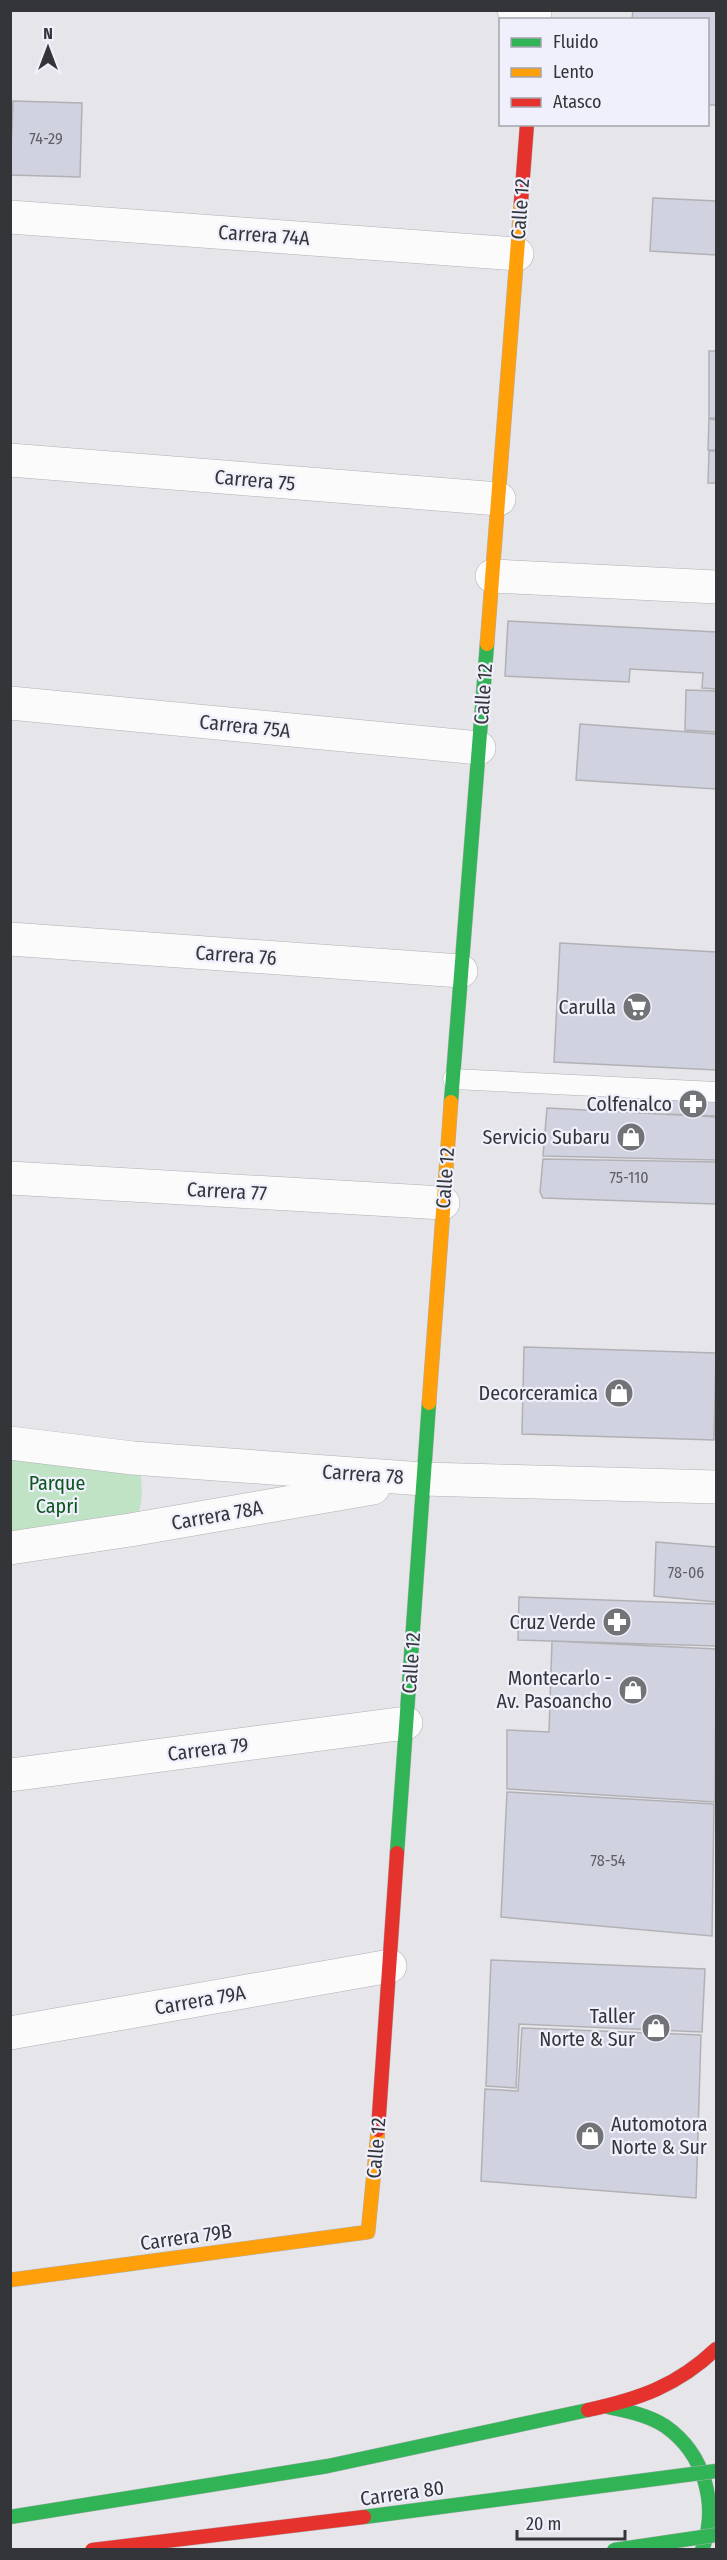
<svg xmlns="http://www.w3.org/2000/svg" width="727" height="2560" viewBox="0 0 727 2560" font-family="'Fira Sans Condensed',sans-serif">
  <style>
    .green { fill: #c0e3c6 }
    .building { fill: #d1d2e0; stroke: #b1b1b5; stroke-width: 1.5 }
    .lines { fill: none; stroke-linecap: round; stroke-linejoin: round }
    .lane-casing { stroke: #b0b0b4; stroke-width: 21 }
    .street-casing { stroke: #b0b0b4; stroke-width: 34 }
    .fast-casing { stroke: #b0b0b4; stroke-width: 15 }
    .slow-casing { stroke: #b0b0b4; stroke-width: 15 }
    .jam-casing { stroke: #b0b0b4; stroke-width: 15 }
    .lane { stroke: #fbfbfc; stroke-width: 20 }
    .street { stroke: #fbfbfc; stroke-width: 33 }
    .fast { stroke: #30b455; stroke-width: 14 }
    .slow { stroke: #ff9f0a; stroke-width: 14 }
    .jam { stroke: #e5322d; stroke-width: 14 }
    .fast-bridge-casing { stroke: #b0b0b4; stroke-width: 15; stroke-linecap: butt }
    .jam-bridge-casing { stroke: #b0b0b4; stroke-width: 15; stroke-linecap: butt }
    .fast-bridge { stroke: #30b455; stroke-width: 14 }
    .jam-bridge { stroke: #e5322d; stroke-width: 14 }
    .labels { text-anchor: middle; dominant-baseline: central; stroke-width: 4.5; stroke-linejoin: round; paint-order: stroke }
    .number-label { font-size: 16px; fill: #5d5e64 }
    .street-label { font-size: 20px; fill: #343539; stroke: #eff0fb }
    .poi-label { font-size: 20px; fill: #343539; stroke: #eff0fb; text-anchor: end }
    .park-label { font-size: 20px; fill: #0b561e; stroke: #eff0fb }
  </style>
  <rect width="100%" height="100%" fill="#e5e5ea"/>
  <path class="green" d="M 10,1443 L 140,1472 C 143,1489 142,1501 138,1517 L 11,1548 Z"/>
  <path class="building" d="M 633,10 L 716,10 L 716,105 L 708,105 L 708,20 L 632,20 Z
    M 13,101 L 82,103 L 80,177 L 10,175 Z
    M 653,198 L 716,201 L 716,255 L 650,251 Z
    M 709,351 L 716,351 L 716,418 L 709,418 Z
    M 709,419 L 716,420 L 716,450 L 708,450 Z
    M 709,451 L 716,451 L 716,483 L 708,483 Z
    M 508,621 L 716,632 L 716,689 L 702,688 L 703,673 L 630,669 L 629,682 L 505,676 Z
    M 686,690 L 716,691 L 716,732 L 685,730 Z
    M 580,724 L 716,734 L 716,789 L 576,780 Z
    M 560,943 L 716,952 L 716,1070 L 554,1062 Z
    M 669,1092 L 716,1094 L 716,1116 L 668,1114 Z
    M 547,1108 L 716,1117 L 716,1160 L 543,1156 Z
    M 543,1159 L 716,1162 L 716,1204 L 543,1198 L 540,1192 Z
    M 524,1347 L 716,1353 L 714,1440 L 522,1434 Z
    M 656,1542 L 716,1547 L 716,1602 L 654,1596 Z
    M 519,1597 L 716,1604 L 716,1646 L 518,1640 Z
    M 552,1641 L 716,1649 L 715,1802 L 507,1789 L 507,1730 L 549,1732 Z
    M 507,1792 L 714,1804 L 712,1936 L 501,1917 Z
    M 491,1960 L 705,1969 L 702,2032 L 519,2024 L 516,2088 L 486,2086 Z
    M 522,2028 L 701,2035 L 696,2198 L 481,2181 L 485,2089 L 518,2091 Z"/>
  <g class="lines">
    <g class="lane-casing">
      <path id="lane" d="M 453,1079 L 716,1092"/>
    </g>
    <g class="street-casing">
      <path id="street" d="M 514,10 L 535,12
        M 10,217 L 517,254
        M 10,460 L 499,499
        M 492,576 L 716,587
        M 10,703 L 479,748
        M 10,939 L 461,971
        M 10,1178 L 443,1203
        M 10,1443 L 133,1458 L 423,1479 L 716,1487
        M 10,1548 L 130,1530 L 373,1488
        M 10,1775 L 406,1723
        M 10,2033 L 390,1966"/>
    </g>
    <g class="fast-casing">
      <path id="fast" d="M 451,1102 L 487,644
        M 397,1853 L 429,1403
        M 608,2407 C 627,2411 648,2415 665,2426 C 705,2454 719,2506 702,2550
        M 10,2517 L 328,2466 L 588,2410"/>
    </g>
    <g class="slow-casing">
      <path id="slow" d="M 487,644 L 521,202
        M 429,1403 L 451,1102
        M 10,2280 L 368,2232 L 378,2130"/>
    </g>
    <g class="jam-casing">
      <path id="jam" d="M 521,202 L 527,124
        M 378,2130 L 397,1853
        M 588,2410 C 639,2399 677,2386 716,2349"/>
    </g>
    <use href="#lane" class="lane"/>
    <use href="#street" class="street"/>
    <use href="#fast" class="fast"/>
    <use href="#slow" class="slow"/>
    <use href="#jam" class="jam"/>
    <g class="fast-bridge-casing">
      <path id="fast-bridge" d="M 364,2517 L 716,2471
        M 614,2550 L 716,2535"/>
    </g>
    <g class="jam-bridge-casing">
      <path id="jam-bridge" d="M 92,2550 L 364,2517"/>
    </g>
    <use href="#fast-bridge" class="fast-bridge"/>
    <use href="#jam-bridge" class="jam-bridge"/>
  </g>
  <defs>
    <g id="supermarket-disc" transform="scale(1.5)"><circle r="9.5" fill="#727377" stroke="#eff0fb"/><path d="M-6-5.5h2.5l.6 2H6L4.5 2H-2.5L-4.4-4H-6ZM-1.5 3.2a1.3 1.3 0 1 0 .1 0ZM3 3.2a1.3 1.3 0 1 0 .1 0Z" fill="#fff"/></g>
    <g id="pharmacy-disc" transform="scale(1.5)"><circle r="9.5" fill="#727377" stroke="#eff0fb"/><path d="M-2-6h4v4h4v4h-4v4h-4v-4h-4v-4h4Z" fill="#fff"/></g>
    <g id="shop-disc" transform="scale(1.5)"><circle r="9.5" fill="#727377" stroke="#eff0fb"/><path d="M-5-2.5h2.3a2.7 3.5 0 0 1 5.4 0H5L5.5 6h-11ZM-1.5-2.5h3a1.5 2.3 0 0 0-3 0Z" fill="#fff"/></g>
  </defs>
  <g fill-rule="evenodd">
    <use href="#supermarket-disc" x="637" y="1007"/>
    <use href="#pharmacy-disc" x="693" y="1104"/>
    <use href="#shop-disc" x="631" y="1137"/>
    <use href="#shop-disc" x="619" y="1393"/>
    <use href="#pharmacy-disc" x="617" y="1622"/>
    <use href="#shop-disc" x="633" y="1690"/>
    <use href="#shop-disc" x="656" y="2028"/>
    <use href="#shop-disc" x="590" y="2136"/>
  </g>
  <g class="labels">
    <g class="number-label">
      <text x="46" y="138">74-29</text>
      <text x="629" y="1177">75-110</text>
      <text x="686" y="1572">78-06</text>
      <text x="608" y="1860">78-54</text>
    </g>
    <g class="street-label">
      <text transform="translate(520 209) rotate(-86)">Calle 12</text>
      <text transform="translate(264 235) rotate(4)">Carrera 74A</text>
      <text transform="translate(255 480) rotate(5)">Carrera 75</text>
      <text transform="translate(483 694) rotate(-86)">Calle 12</text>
      <text transform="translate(245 726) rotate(6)">Carrera 75A</text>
      <text transform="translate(236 955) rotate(4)">Carrera 76</text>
      <text transform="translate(445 1178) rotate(-86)">Calle 12</text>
      <text transform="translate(227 1191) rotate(3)">Carrera 77</text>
      <text transform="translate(363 1474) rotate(4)">Carrera 78</text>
      <text transform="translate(217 1515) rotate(-10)">Carrera 78A</text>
      <text transform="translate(411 1663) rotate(-86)">Calle 12</text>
      <text transform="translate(208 1749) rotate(-7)">Carrera 79</text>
      <text transform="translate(200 2000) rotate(-10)">Carrera 79A</text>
      <text transform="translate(376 2148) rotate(-85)">Calle 12</text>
      <text transform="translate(186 2237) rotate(-8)">Carrera 79B</text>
      <text transform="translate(402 2493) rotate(-8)">Carrera 80</text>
    </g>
    <g class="poi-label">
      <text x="616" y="1007">Carulla</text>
      <text x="672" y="1104">Colfenalco</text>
      <text x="610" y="1137">Servicio Subaru</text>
      <text x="598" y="1393">Decorceramica</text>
      <text x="596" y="1622">Cruz Verde</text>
      <text x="612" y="1678">Montecarlo -<tspan x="612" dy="23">Av. Pasoancho</tspan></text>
      <text x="635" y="2016">Taller<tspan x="635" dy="23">Norte &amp; Sur</tspan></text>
      <text x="611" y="2124" text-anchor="start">Automotora<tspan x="611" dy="23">Norte &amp; Sur</tspan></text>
    </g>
    <g class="park-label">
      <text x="57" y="1483">Parque<tspan x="57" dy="23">Capri</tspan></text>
    </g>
  </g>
  <rect width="727" height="2560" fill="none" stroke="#343539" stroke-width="24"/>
  <rect x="499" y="18" width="210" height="108" fill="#eff0fb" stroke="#a4a5ad" stroke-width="1.5"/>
  <rect x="511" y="38" width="30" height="9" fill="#30b455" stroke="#a4a5ad" stroke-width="1.5"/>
  <text x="553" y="48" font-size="18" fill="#343539">Fluido</text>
  <rect x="511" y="68" width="30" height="9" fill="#ff9f0a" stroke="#a4a5ad" stroke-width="1.5"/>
  <text x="553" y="78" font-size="18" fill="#343539">Lento</text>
  <rect x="511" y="98" width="30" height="9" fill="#e5322d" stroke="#a4a5ad" stroke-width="1.5"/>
  <text x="553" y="108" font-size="18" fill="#343539">Atasco</text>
  <g transform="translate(48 48)" stroke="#eff0fb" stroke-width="4.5" paint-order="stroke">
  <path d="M0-4.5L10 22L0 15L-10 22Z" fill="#343539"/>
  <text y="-9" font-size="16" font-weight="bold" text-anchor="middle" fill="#343539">N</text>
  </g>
  <path d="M517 2530v9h108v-9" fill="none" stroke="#343539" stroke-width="3"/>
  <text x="526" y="2530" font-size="18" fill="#343539" stroke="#eff0fb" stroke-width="4.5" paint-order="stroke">20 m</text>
</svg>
